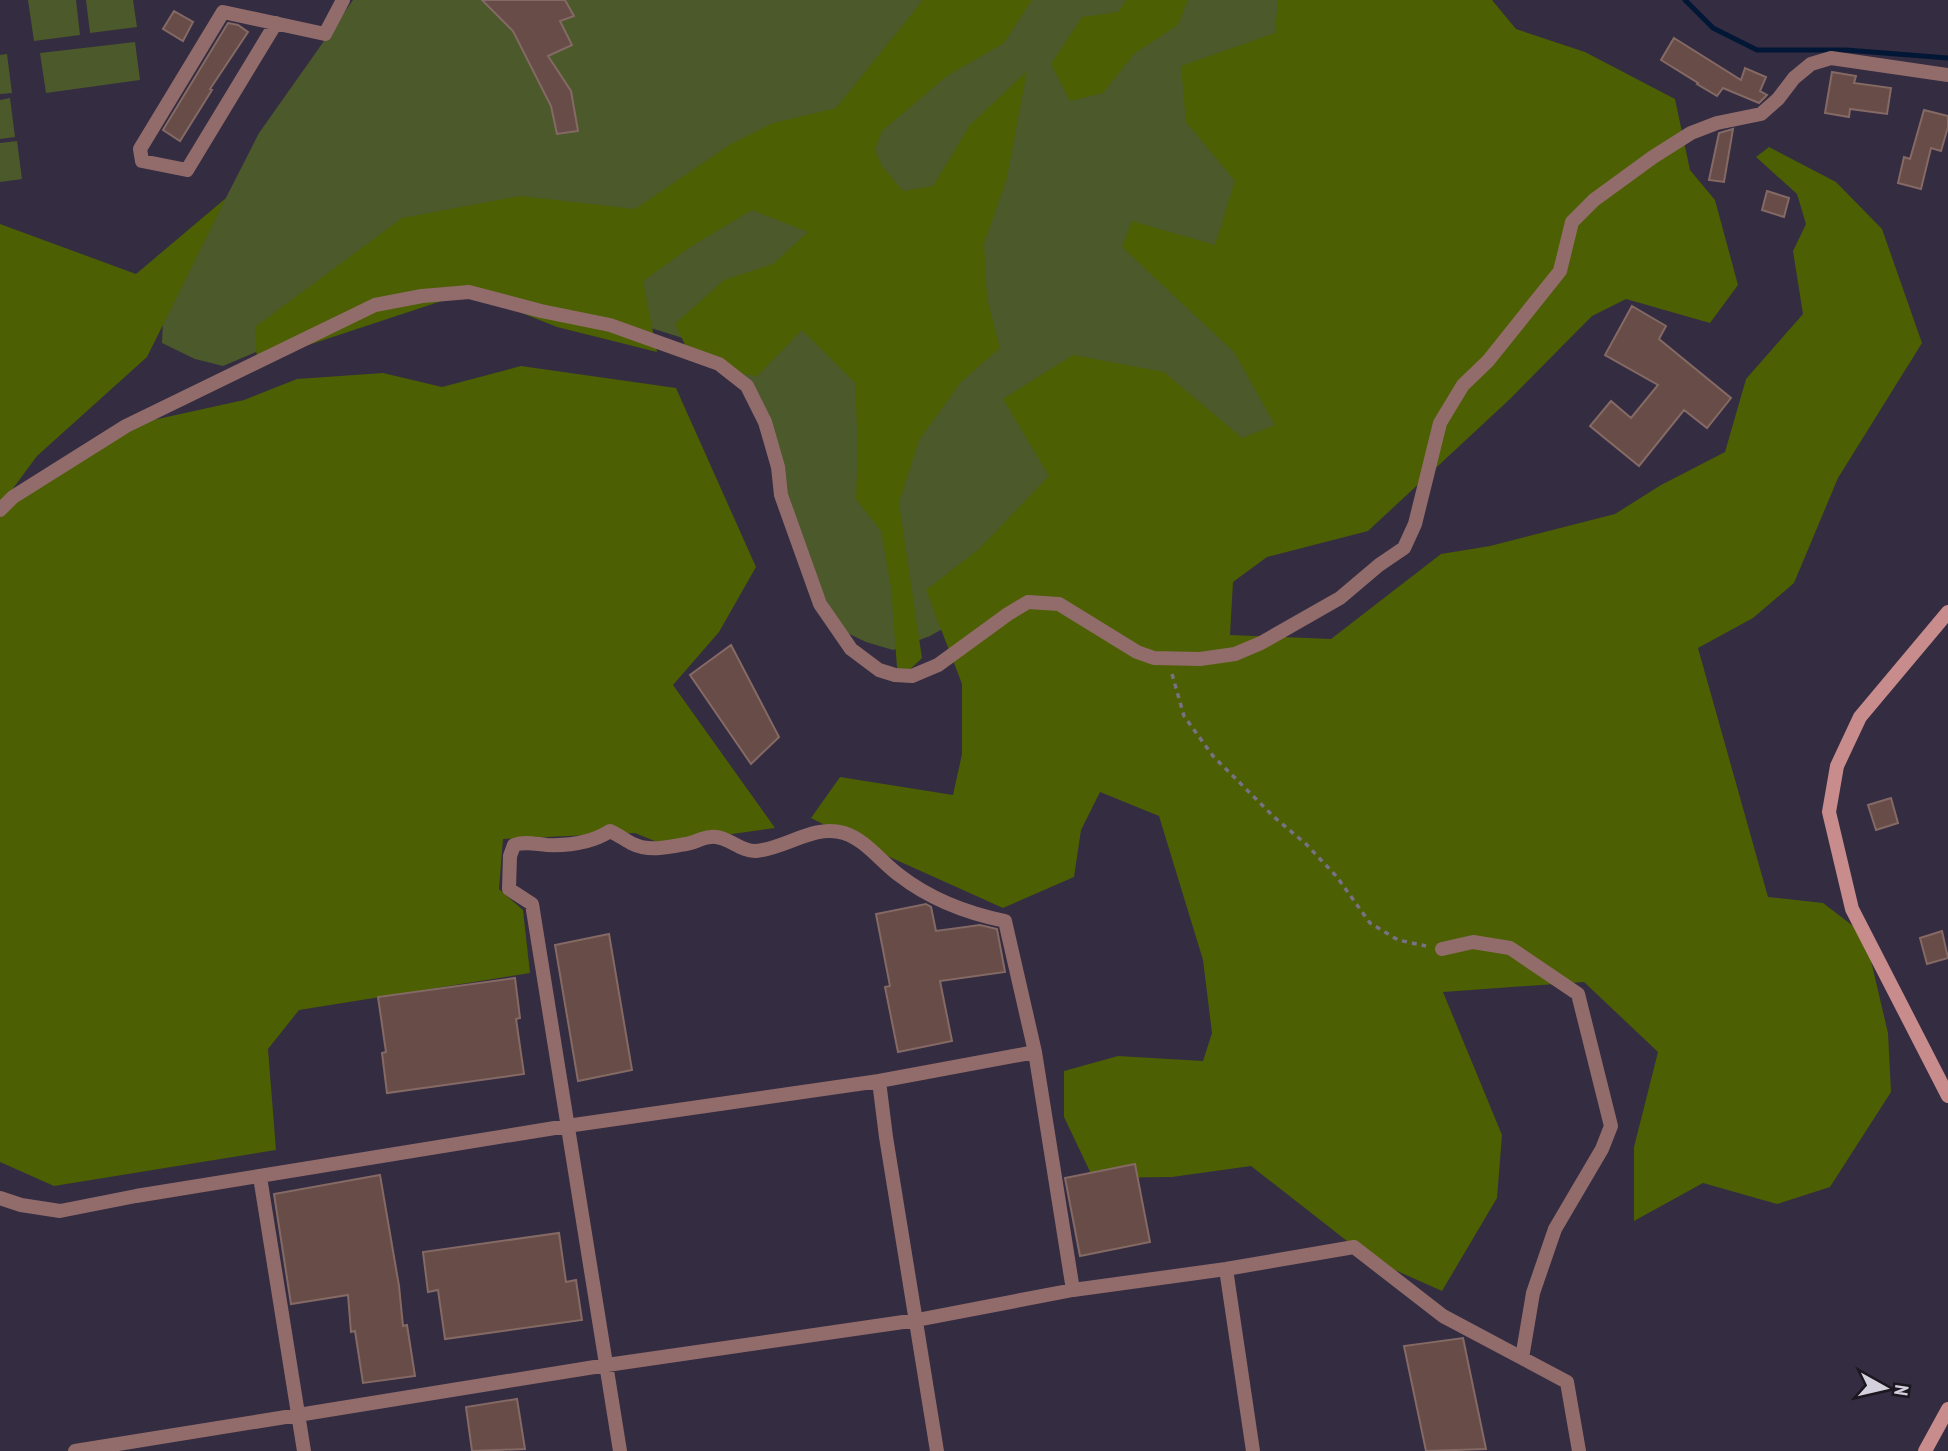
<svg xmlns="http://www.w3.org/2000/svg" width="1948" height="1451" viewBox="0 0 1948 1451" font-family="'PT Sans Narrow',sans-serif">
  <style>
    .green { fill: #4c592b }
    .forest { fill: #4c5f03 }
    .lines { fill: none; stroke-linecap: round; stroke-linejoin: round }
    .stream { stroke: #021735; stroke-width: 5 }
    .building { fill: #674c47; stroke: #856964; stroke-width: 2 }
    .path { stroke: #787183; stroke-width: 3.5; stroke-dasharray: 5 5; stroke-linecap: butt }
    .street { stroke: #926c6b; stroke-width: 14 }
    .secondary { stroke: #c88c8c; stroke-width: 14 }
  </style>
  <rect width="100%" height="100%" fill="#342c41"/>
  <path class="green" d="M 28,0 L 76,0 L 80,35 L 34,41 Z
    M 86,0 L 133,0 L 137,27 L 90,33 Z
    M 353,0 L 1313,0 L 1303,427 L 930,636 L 893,650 L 866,642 L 843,631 L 820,589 L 785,495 L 769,415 L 758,393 L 737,370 L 692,341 L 629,321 L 475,281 L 277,343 L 223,366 L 195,359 L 162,343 L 163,321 L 259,133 Z
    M 135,42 L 140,80 L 46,93 L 40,53 Z
    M 7,54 L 12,93 L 0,94 L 0,55 Z
    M 10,98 L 15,137 L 0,139 L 0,100 Z
    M 17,141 L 22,179 L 0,182 L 0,143 Z"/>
  <path class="forest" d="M 923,0 L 1032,0 L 1004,43 L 947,76 L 882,131 L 875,150 L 882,166 L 903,191 L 933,186 L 970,125 L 1027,71 L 1007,178 L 984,244 L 987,298 L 1000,348 L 961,382 L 919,440 L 899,503 L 922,658 L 898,681 L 891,587 L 881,531 L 856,499 L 858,447 L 855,383 L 802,330 L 757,376 L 720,371 L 688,351 L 675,324 L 724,280 L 773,264 L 808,232 L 752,210 L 692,246 L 643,281 L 657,352 L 557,327 L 469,292 L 257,362 L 255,327 L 402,218 L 520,196 L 635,209 L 731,144 L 773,123 L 836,108 Z
    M 1126,0 L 1188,0 L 1178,25 L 1135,53 L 1103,93 L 1070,101 L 1051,64 L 1082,17 L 1118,12 Z
    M 1278,0 L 1492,0 L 1516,29 L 1585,52 L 1675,99 L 1690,170 L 1715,200 L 1738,285 L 1710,323 L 1626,299 L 1592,316 L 1510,399 L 1368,531 L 1267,557 L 1233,582 L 1230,635 L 1331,639 L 1441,554 L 1490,546 L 1615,514 L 1661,485 L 1725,452 L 1746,379 L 1803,314 L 1793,251 L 1806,224 L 1797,194 L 1756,157 L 1769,147 L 1836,182 L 1882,229 L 1922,343 L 1838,478 L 1794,583 L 1753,618 L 1698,648 L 1768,897 L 1823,903 L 1865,935 L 1888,1033 L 1891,1092 L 1830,1187 L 1777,1204 L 1703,1183 L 1634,1221 L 1634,1147 L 1658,1052 L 1584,982 L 1443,992 L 1502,1135 L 1497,1198 L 1442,1291 L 1370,1259 L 1251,1166 L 1172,1177 L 1093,1178 L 1064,1117 L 1064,1071 L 1118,1056 L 1203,1061 L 1212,1033 L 1203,960 L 1159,816 L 1100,792 L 1081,830 L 1074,877 L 1003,908 L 874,850 L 811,818 L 840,777 L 953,795 L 962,754 L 962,684 L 926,590 L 979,549 L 1049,476 L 1003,399 L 1073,355 L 1164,372 L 1242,438 L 1275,425 L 1234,352 L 1122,247 L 1132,221 L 1215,245 L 1235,181 L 1186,122 L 1181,66 L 1275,33 Z
    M 226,198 L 147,357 L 37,456 L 0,506 L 0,224 L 136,274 Z
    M 521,366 L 676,388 L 756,567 L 719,632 L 673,685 L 775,828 L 662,844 L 635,833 L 503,839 L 499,889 L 523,910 L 530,973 L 299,1010 L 268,1049 L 276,1150 L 54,1186 L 0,1162 L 0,513 L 126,426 L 244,400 L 297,379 L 383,373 L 442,387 Z"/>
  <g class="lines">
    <path class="stream" d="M 1685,0 L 1713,28 L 1757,50 L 1846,50 L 1948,58"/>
  </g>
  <path class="building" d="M 482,0 L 565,0 L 574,16 L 560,21 L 572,45 L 548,56 L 571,91 L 578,131 L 557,134 L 551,106 L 513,31 Z
    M 174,11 L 193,22 L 183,41 L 163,29 Z
    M 228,23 L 238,25 L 248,32 L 210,89 L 212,90 L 180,141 L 163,130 Z
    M 1674,38 L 1741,80 L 1745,68 L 1766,77 L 1760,91 L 1767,95 L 1759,103 L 1723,88 L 1717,96 L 1697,84 L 1698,83 L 1661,60 Z
    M 1832,72 L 1856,76 L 1854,83 L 1891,88 L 1887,114 L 1850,109 L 1849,117 L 1825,113 Z
    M 1924,110 L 1948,116 L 1948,127 L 1941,151 L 1931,148 L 1921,189 L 1898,183 L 1904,157 L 1910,159 Z
    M 1733,129 L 1724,182 L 1709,180 L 1719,133 Z
    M 1767,191 L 1789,198 L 1784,217 L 1762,210 Z
    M 1632,306 L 1666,326 L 1659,339 L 1731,398 L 1707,428 L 1684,410 L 1639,466 L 1590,426 L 1611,401 L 1631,418 L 1658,385 L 1605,355 Z
    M 731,645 L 779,737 L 751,764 L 690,675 Z
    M 1891,798 L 1898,823 L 1876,830 L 1868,805 Z
    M 926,904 L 931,907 L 936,931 L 980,925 L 997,929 L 1005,972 L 940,981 L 952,1041 L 898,1052 L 885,987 L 890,986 L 876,914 Z
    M 1942,931 L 1948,958 L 1927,964 L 1920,938 Z
    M 609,934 L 632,1070 L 578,1081 L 555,945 Z
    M 515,978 L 520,1018 L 516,1019 L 524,1074 L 387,1093 L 382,1053 L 386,1052 L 378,997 Z
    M 1135,1164 L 1150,1242 L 1080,1256 L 1065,1178 Z
    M 380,1175 L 399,1286 L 403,1326 L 407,1325 L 415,1376 L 363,1383 L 355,1331 L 351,1332 L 348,1295 L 291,1304 L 274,1194 Z
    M 559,1233 L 566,1282 L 576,1280 L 582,1320 L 445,1339 L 438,1290 L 428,1292 L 423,1252 Z
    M 1463,1338 L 1486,1449 L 1426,1451 L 1404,1346 Z
    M 517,1399 L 525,1449 L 472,1451 L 466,1407 Z"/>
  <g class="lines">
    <path class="path" d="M 1172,674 L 1184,716 L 1213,756 L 1274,817 L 1306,844 L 1337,877 L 1370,923 L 1398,940 L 1426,946"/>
    <path class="street" d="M 276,23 L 187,170 L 142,161 L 140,149 L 223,12 L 325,34 L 343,0
      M 0,510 L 13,497 L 126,426 L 375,305 L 422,296 L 469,292 L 541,311 L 610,325 L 719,364 L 747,386 L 765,422 L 778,467 L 781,495 L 820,604 L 851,649 L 879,670 L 895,675 L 912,676 L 938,665 L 1008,614 L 1028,602 L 1059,604 L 1137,652 L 1154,658 L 1200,659 L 1235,654 L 1261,643 L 1340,598 L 1379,565 L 1404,548 L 1415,524 L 1440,423 L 1463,385 L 1488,361 L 1560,271 L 1572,222 L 1594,200 L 1653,157 L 1691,133 L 1717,123 L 1761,114 L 1778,99 L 1794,78 L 1811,64 L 1831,58 L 1948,75
      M 1442,949 L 1473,942 L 1510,948 L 1578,994 L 1611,1126 L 1602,1149 L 1555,1229 L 1533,1293 L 1522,1358
      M 879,1081 L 886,1137 L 937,1451
      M 260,1177 L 304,1451
      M 0,1198 L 21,1205 L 60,1211 L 136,1196 L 567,1126 L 879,1081 L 1035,1052
      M 1226,1269 L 1253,1451
      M 75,1451 L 607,1365 L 917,1320 L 1073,1290 L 1226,1269 L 1354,1247 L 1443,1316 L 1567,1382 L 1579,1451
      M 620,1451 L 532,904 L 509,889 L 510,856 L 514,845 C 525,841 535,844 547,845 C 570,846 591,843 610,831 C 619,835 625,840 633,844 C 649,852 670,847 686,844 C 694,843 703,837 711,837 C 727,835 740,852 756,851 C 787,848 813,824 844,833 C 866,840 881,862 899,875 C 931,900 966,913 1005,921 L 1035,1052 L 1073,1290"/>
    <path class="secondary" d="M 1948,612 L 1860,717 L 1837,766 L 1829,812 L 1852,909 L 1948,1096
      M 1925,1451 L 1948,1409"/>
  </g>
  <g transform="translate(1885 1388) rotate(98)" stroke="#1a1720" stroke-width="5" paint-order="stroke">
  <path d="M0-5L12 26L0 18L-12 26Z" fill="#d5d0dd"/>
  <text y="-10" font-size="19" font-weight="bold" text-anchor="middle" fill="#d5d0dd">N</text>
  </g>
</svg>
